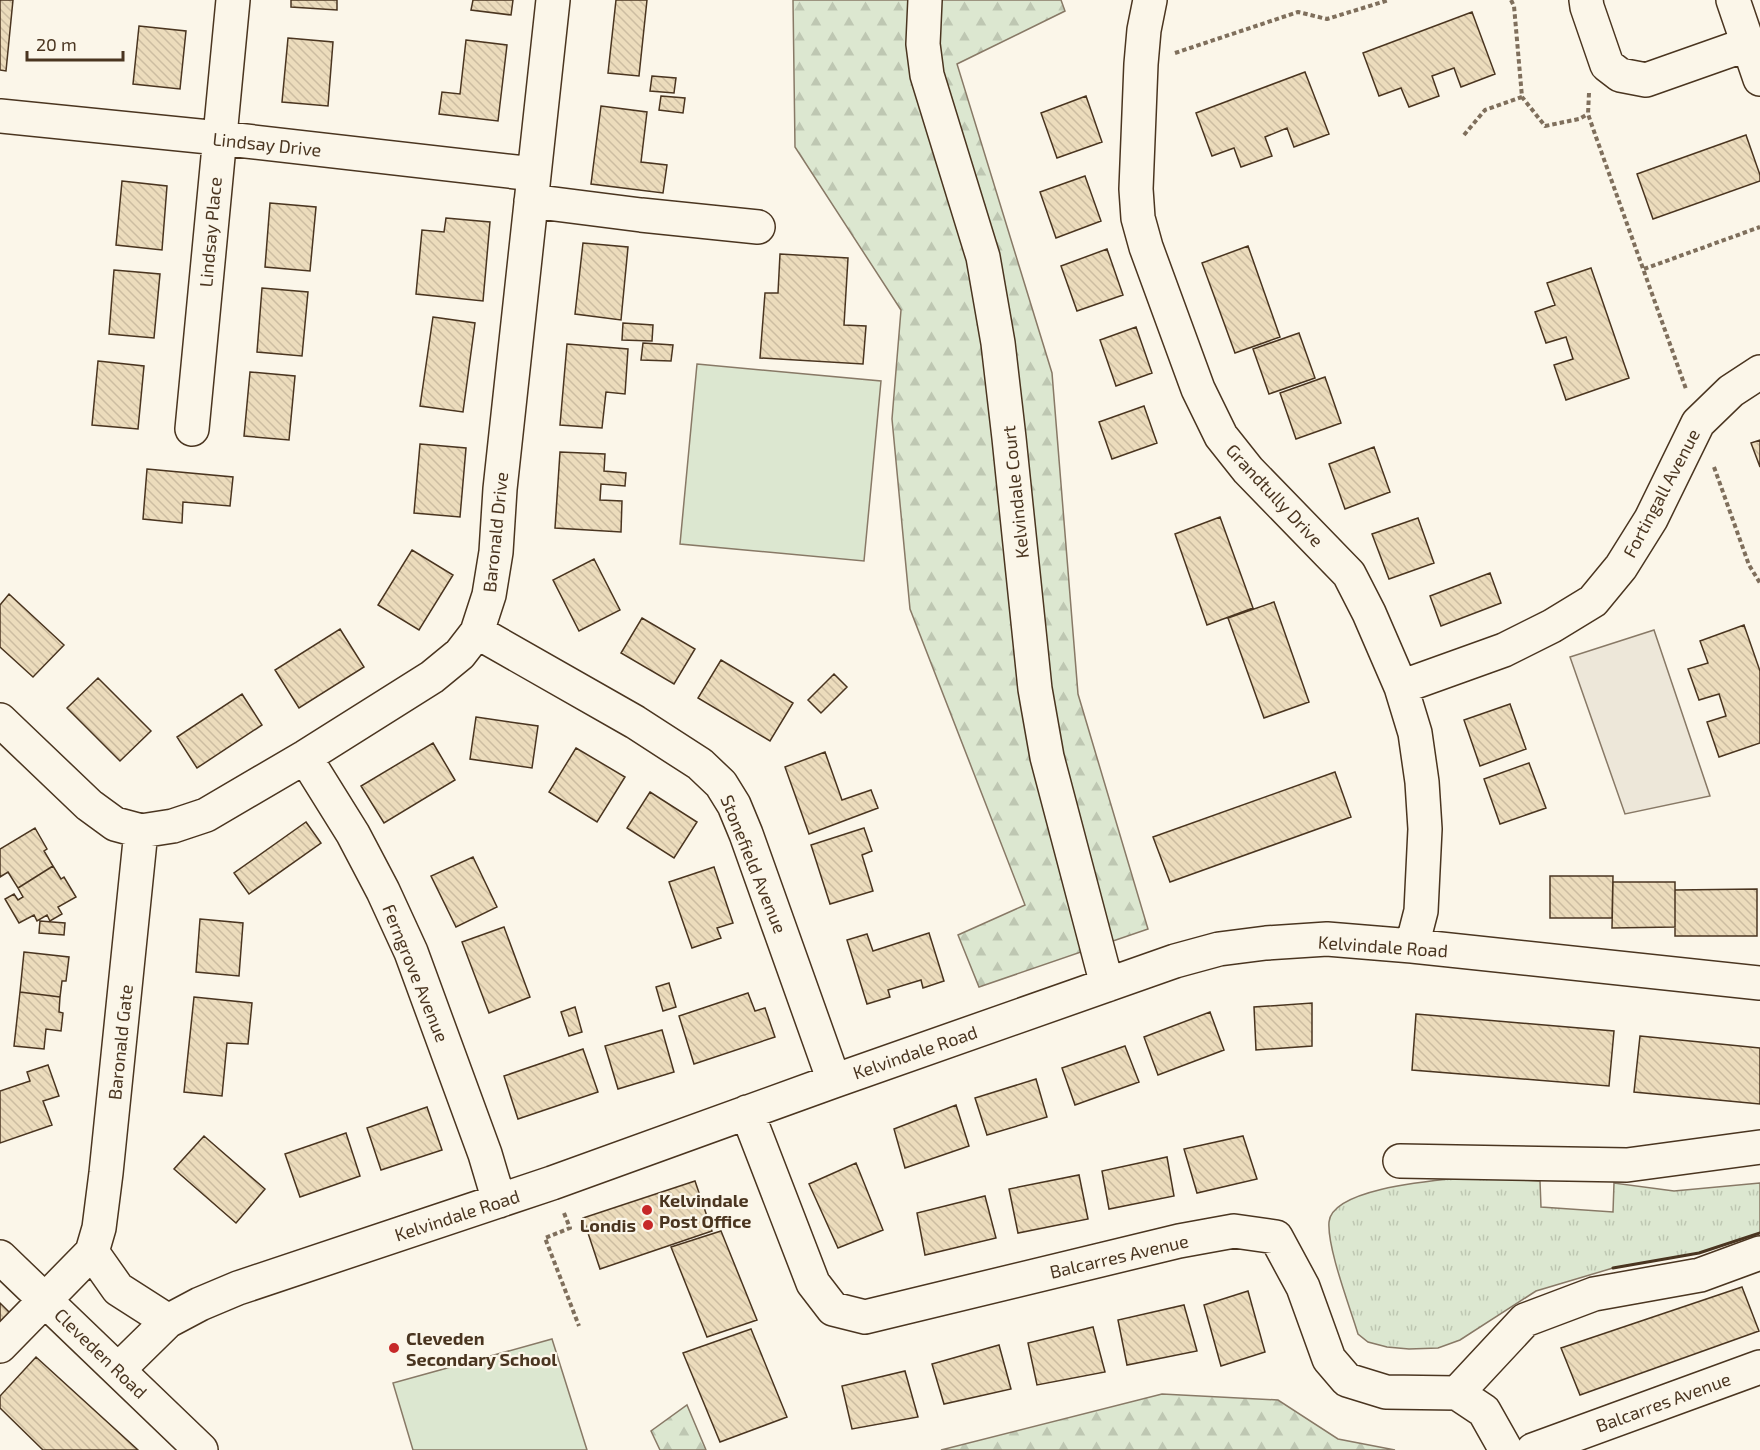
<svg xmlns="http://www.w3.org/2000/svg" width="1760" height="1450" viewBox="0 0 1760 1450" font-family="'Exo 2',sans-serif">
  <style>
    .grass { fill: url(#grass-tufts); stroke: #887966; stroke-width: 1.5 }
    .forest { fill: url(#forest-firs); stroke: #887966; stroke-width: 1.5 }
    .pitch { fill: #dce7d0; stroke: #887966; stroke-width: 1.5 }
    .parking { fill: #ede7d9; stroke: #887966; stroke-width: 1.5 }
    .building { fill: url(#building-back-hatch); stroke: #4a3520; stroke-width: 1.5 }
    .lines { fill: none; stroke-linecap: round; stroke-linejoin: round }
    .minor-casing { stroke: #4a3520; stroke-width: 36 }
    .path { stroke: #7f6f5c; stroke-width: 4; stroke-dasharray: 4.5 3; stroke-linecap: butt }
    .minor { stroke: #fbf6e9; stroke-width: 33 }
    .wall { stroke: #4a3520; stroke-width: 3 }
    .poi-dot { fill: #c62828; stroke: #fbf6e9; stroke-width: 2 }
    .labels { text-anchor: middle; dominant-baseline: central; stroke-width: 4.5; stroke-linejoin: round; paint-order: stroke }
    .street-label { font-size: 18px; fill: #4a3520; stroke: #fbf6e9 }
    .poi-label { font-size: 18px; font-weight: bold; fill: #4a3520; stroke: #fbf6e9; text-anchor: start }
  </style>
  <defs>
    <pattern id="grass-tufts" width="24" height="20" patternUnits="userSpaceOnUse" patternTransform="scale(1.5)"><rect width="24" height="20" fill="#dce7d0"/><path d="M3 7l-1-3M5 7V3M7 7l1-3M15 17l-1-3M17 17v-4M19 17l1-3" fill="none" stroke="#bec7b2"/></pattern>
    <pattern id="forest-firs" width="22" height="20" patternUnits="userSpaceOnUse" patternTransform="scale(1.5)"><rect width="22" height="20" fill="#dce7d0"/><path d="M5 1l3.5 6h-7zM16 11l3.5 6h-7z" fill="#bec7b2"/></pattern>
    <pattern id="building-back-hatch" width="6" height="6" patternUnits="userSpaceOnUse" patternTransform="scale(1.5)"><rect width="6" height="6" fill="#ecdcbc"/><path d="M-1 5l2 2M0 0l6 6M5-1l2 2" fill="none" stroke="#ccbda1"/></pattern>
  </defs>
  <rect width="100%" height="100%" fill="#fbf6e9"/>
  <path class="grass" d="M 1468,1177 L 1540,1181 L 1541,1207 L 1613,1212 L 1614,1183 L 1674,1191 L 1760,1183 L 1760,1233 L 1699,1253 L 1613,1268 L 1536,1291 L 1460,1340 L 1438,1348 L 1409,1349 L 1387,1347 L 1368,1342 L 1358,1334 C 1350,1307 1327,1248 1329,1222 C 1332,1187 1441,1180 1468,1177 Z"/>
  <path class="forest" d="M 793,0 L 1061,0 L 1065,11 L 957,64 L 1052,373 L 1078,694 L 1148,929 L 979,987 L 958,935 L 1025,905 L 910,609 L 892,419 L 901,310 L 795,147 Z
    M 1162,1394 L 1278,1400 L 1338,1439 L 1395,1450 L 941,1450 Z
    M 687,1405 L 706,1450 L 660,1450 L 651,1431 Z"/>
  <path class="pitch" d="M 697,364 L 881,381 L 864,561 L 680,544 Z
    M 552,1339 L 587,1450 L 413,1450 L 393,1383 Z"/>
  <path class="parking" d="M 1654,630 L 1710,796 L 1625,814 L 1570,657 Z"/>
  <path class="building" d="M 0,0 L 13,0 L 6,71 L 0,70 Z
    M 291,0 L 337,0 L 337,10 L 291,7 Z
    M 473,0 L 513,0 L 511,15 L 471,10 Z
    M 616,0 L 647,0 L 639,76 L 608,73 Z
    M 1472,12 L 1495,74 L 1461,87 L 1454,68 L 1432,76 L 1439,96 L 1409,107 L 1401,88 L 1379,96 L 1363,53 Z
    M 139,26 L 186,31 L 180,89 L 133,84 Z
    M 288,38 L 333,42 L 328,106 L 282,102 Z
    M 466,40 L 507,45 L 498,121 L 439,114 L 442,92 L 460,94 Z
    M 1305,72 L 1329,134 L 1294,147 L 1287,128 L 1265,137 L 1272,156 L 1241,167 L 1234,148 L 1212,156 L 1196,113 Z
    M 652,76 L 676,78 L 674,93 L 650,91 Z
    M 661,96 L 685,98 L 683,113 L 659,110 Z
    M 1086,96 L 1102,142 L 1057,158 L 1041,113 Z
    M 601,106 L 647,112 L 641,162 L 667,165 L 663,193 L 591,184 Z
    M 1746,135 L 1760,175 L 1760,181 L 1653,219 L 1637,174 Z
    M 1085,176 L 1101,221 L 1056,238 L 1040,192 Z
    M 122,181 L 167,186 L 162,250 L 116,245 Z
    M 270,203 L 316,207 L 310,271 L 265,267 Z
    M 446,218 L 490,222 L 483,301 L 416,294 L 422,230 L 444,232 Z
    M 583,243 L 628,247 L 621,320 L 575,314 Z
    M 1248,246 L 1280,337 L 1235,353 L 1202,263 Z
    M 1107,249 L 1123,295 L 1077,311 L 1061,266 Z
    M 780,254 L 848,258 L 844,325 L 866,326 L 863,364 L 760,358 L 765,293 L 778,293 Z
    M 1591,268 L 1629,378 L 1566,400 L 1554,365 L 1573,359 L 1566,337 L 1546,343 L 1535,312 L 1555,305 L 1547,283 Z
    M 114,270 L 160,274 L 154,338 L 109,334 Z
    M 262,288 L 308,292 L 302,356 L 257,352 Z
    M 433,317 L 475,323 L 463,412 L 420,406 Z
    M 623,323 L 653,325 L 652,341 L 622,340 Z
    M 1136,327 L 1152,373 L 1116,386 L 1100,340 Z
    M 1299,333 L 1315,378 L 1269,394 L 1253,349 Z
    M 643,343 L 673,345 L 671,361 L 641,360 Z
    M 567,344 L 628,349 L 625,394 L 606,392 L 602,428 L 560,425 Z
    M 98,361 L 144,366 L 138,429 L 92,425 Z
    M 250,372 L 295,376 L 289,440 L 244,436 Z
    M 1325,377 L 1341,423 L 1296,439 L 1280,393 Z
    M 1144,406 L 1157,443 L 1112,459 L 1099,422 Z
    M 1760,440 L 1760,467 L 1751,443 Z
    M 420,444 L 466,448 L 460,517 L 414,513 Z
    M 1374,447 L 1390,492 L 1345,509 L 1329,464 Z
    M 560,452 L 605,454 L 604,471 L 626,473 L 625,486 L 601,484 L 600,500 L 622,501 L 621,532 L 555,528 Z
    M 147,469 L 233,477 L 230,506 L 183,502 L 182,523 L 143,519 Z
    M 1220,517 L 1253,608 L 1207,625 L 1175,534 Z
    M 1418,518 L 1434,563 L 1389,579 L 1372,534 Z
    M 412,550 L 453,575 L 419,630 L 378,605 Z
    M 594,559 L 620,610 L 579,631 L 553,580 Z
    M 1490,573 L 1501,603 L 1441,626 L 1430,596 Z
    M 9,594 L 64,645 L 33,677 L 0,647 L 0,605 Z
    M 1274,602 L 1309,702 L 1264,718 L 1228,618 Z
    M 642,618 L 695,649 L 674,684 L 621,653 Z
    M 1744,625 L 1760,671 L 1760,743 L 1719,757 L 1707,722 L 1726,716 L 1719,694 L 1699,700 L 1688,669 L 1708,663 L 1700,641 Z
    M 340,629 L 364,667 L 299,708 L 275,670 Z
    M 721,660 L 793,703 L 770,741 L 698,698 Z
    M 834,674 L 847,687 L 821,713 L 808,700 Z
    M 98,678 L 151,731 L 120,761 L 67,708 Z
    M 242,694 L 262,725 L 197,768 L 177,737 Z
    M 1510,704 L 1526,749 L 1480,766 L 1464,720 Z
    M 476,717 L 538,726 L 532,768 L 470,759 Z
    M 433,743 L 455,780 L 384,823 L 361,786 Z
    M 576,748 L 625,777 L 597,822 L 549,792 Z
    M 825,752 L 842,800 L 871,790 L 878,808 L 809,834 L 785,767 Z
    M 1529,763 L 1546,808 L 1500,824 L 1484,779 Z
    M 1335,772 L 1351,817 L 1170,882 L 1153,837 Z
    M 650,792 L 697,822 L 674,858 L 627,828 Z
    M 306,822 L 321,843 L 249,894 L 234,873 Z
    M 35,828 L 47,849 L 44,851 L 53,866 L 18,888 L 8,872 L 0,877 L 0,849 Z
    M 864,828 L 872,851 L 862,855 L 873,891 L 830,904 L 811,845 Z
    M 473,857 L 497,907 L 456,927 L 431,876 Z
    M 53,866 L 61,879 L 64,877 L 76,897 L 58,907 L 62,914 L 50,921 L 47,915 L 37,921 L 34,915 L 19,923 L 5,899 L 14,894 L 18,900 L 23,897 L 18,888 Z
    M 714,867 L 733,923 L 717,928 L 721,938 L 692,948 L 669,882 Z
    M 1550,876 L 1613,876 L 1612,918 L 1550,918 Z
    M 1613,882 L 1675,882 L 1675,927 L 1612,928 Z
    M 1757,889 L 1757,936 L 1675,936 L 1675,890 Z
    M 200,919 L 243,923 L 239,976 L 196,972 Z
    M 40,921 L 65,923 L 64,935 L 39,933 Z
    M 504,927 L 530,997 L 489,1013 L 462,942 Z
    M 929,933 L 944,981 L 923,988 L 921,980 L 888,990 L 890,997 L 867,1004 L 847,940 L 867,934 L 873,951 Z
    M 24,952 L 69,957 L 66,981 L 62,981 L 60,997 L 20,992 Z
    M 669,983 L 676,1007 L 663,1011 L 656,987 Z
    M 20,992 L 60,997 L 59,1012 L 63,1013 L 61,1031 L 46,1029 L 44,1049 L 14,1046 Z
    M 748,993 L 755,1011 L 765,1008 L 775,1037 L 694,1064 L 679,1016 Z
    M 194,997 L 252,1003 L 248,1044 L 227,1043 L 222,1096 L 184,1092 Z
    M 1312,1003 L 1312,1046 L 1256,1050 L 1254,1007 Z
    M 575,1007 L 582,1032 L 569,1036 L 561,1012 Z
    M 1210,1012 L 1224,1050 L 1158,1075 L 1144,1037 Z
    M 1416,1014 L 1614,1031 L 1609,1086 L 1412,1070 Z
    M 662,1030 L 674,1072 L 618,1089 L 605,1046 Z
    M 1640,1036 L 1760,1048 L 1760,1104 L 1634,1092 Z
    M 1125,1046 L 1139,1082 L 1075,1105 L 1062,1068 Z
    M 583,1049 L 598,1092 L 518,1119 L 504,1076 Z
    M 48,1065 L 59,1096 L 43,1101 L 52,1125 L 0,1143 L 0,1091 L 30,1081 L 27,1072 Z
    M 1036,1079 L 1047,1117 L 987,1135 L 975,1098 Z
    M 956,1105 L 969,1146 L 905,1168 L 894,1129 Z
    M 427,1107 L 442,1150 L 381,1170 L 367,1128 Z
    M 346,1133 L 360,1176 L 300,1197 L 285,1154 Z
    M 204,1136 L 265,1189 L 236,1223 L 174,1169 Z
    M 1243,1136 L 1257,1179 L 1197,1193 L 1184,1149 Z
    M 1167,1157 L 1174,1196 L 1109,1209 L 1102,1171 Z
    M 856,1163 L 883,1230 L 838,1248 L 809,1184 Z
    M 1079,1175 L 1088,1219 L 1018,1233 L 1009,1189 Z
    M 695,1181 L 712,1231 L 600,1269 L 583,1218 Z
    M 985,1196 L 996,1238 L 925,1255 L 917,1213 Z
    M 721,1231 L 757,1320 L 707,1337 L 671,1247 Z
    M 1742,1287 L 1759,1331 L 1580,1395 L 1561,1348 Z
    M 1248,1291 L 1265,1352 L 1221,1366 L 1204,1305 Z
    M 0,1303 L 10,1313 L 0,1322 Z
    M 1184,1305 L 1197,1351 L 1127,1365 L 1118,1320 Z
    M 1093,1327 L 1105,1372 L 1037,1385 L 1028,1343 Z
    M 751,1329 L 787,1417 L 720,1442 L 683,1353 Z
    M 999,1345 L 1011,1389 L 944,1404 L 932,1364 Z
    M 36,1357 L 138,1450 L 43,1450 L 0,1408 L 0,1396 Z
    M 905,1371 L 918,1417 L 852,1429 L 842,1386 Z"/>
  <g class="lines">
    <g class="minor-casing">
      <path id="minor" d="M 925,0 L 923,44 L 927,75 L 983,257 L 998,343 L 1009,438 L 1035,689 L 1047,757 L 1107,985
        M 1150,0 L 1144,30 L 1141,64 L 1136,189 L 1138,218 L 1146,247 L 1198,389 L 1221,436 L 1248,470 L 1349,574 L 1369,613 L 1401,687 L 1415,733 L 1422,782 L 1425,829 L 1421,911 L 1412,946
        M 1586,0 L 1587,7 L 1607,65 L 1620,75 L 1646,80 L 1748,44
        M 1733,0 L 1760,79
        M 0,116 L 219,138 L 534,174
        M 531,201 L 641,215 L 758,227
        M 192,429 L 233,0
        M 477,632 L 635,722 L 700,764 L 721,784 L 734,805 L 746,834 L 834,1081
        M 1401,687 L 1504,650 L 1552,626 L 1593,601 L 1621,567 L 1651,519 L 1698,423 L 1731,391 L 1760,372
        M 0,720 L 89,805 L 115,824 L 141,831 L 173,826 L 206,815 L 305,757 L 432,677 L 460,654 L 477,632 L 489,595 L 496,552 L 500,489 L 553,0
        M 305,757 L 353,834 L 383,891 L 411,952 L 485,1154 L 499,1201
        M 747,1112 L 813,1283 L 833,1309 L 865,1317 L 1179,1241 L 1234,1231 L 1276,1237 L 1303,1287 L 1329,1359 L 1347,1380 L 1386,1392 L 1457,1393 L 1484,1411 L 1506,1450
        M 1400,1161 L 1627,1165 L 1760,1147
        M 92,1252 L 118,1289 L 168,1321
        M 0,1257 L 201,1450
        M 0,1346 L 92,1252 L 99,1228 L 106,1173 L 141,831
        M 118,1370 L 168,1321 L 200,1304 L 238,1288 L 552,1183 L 834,1081 L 1175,961 L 1219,949 L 1266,943 L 1327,939 L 1412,946 L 1760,983
        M 1457,1393 L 1525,1320 L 1594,1294 L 1700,1275 L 1760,1253
        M 1533,1450 L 1760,1367"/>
    </g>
    <path class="path" d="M 1511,0 L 1514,6 L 1522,97 L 1545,126 L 1579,119 L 1588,114
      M 1175,53 L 1298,12 L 1327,19 L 1389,0
      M 1589,93 L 1588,114 L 1596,137 L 1686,389
      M 1464,135 L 1485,110 L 1522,97
      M 1644,269 L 1760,227
      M 1714,467 L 1749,565 L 1760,583
      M 564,1213 L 570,1228 L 545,1238 L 579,1326"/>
    <use href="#minor" class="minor"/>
    <path class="wall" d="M 1613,1268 L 1699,1253 L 1760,1233"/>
  </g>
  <g class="poi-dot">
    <circle cx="647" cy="1210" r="6"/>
    <circle cx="648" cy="1225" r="6"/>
    <circle cx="394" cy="1348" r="6"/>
  </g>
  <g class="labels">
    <g class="street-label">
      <text transform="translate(267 144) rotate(6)">Lindsay Drive</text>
      <text transform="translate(210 232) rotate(-85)">Lindsay Place</text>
      <text transform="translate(1015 492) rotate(-96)">Kelvindale Court</text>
      <text transform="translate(1661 493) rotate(-62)">Fortingall Avenue</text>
      <text transform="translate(1275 495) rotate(47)">Grandtully Drive</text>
      <text transform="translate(495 532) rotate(-84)">Baronald Drive</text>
      <text transform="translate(754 864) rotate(68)">Stonefield Avenue</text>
      <text transform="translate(1383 946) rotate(4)">Kelvindale Road</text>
      <text transform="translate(416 973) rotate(68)">Ferngrove Avenue</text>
      <text transform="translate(120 1042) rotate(-84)">Baronald Gate</text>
      <text transform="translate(915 1052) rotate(-19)">Kelvindale Road</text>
      <text transform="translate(457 1215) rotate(-18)">Kelvindale Road</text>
      <text transform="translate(1119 1256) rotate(-13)">Balcarres Avenue</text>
      <text transform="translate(101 1353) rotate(44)">Cleveden Road</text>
      <text transform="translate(1663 1402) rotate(-20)">Balcarres Avenue</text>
    </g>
    <g class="poi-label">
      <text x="659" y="1200">Kelvindale<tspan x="659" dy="21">Post Office</tspan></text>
      <text x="636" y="1225" text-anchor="end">Londis</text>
      <text x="406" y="1338">Cleveden<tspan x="406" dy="21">Secondary School</tspan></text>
    </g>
  </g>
  <path d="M27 51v9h96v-9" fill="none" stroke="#4a3520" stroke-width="3"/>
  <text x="36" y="51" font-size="18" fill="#4a3520" stroke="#fbf6e9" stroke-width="4.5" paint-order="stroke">20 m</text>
</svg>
